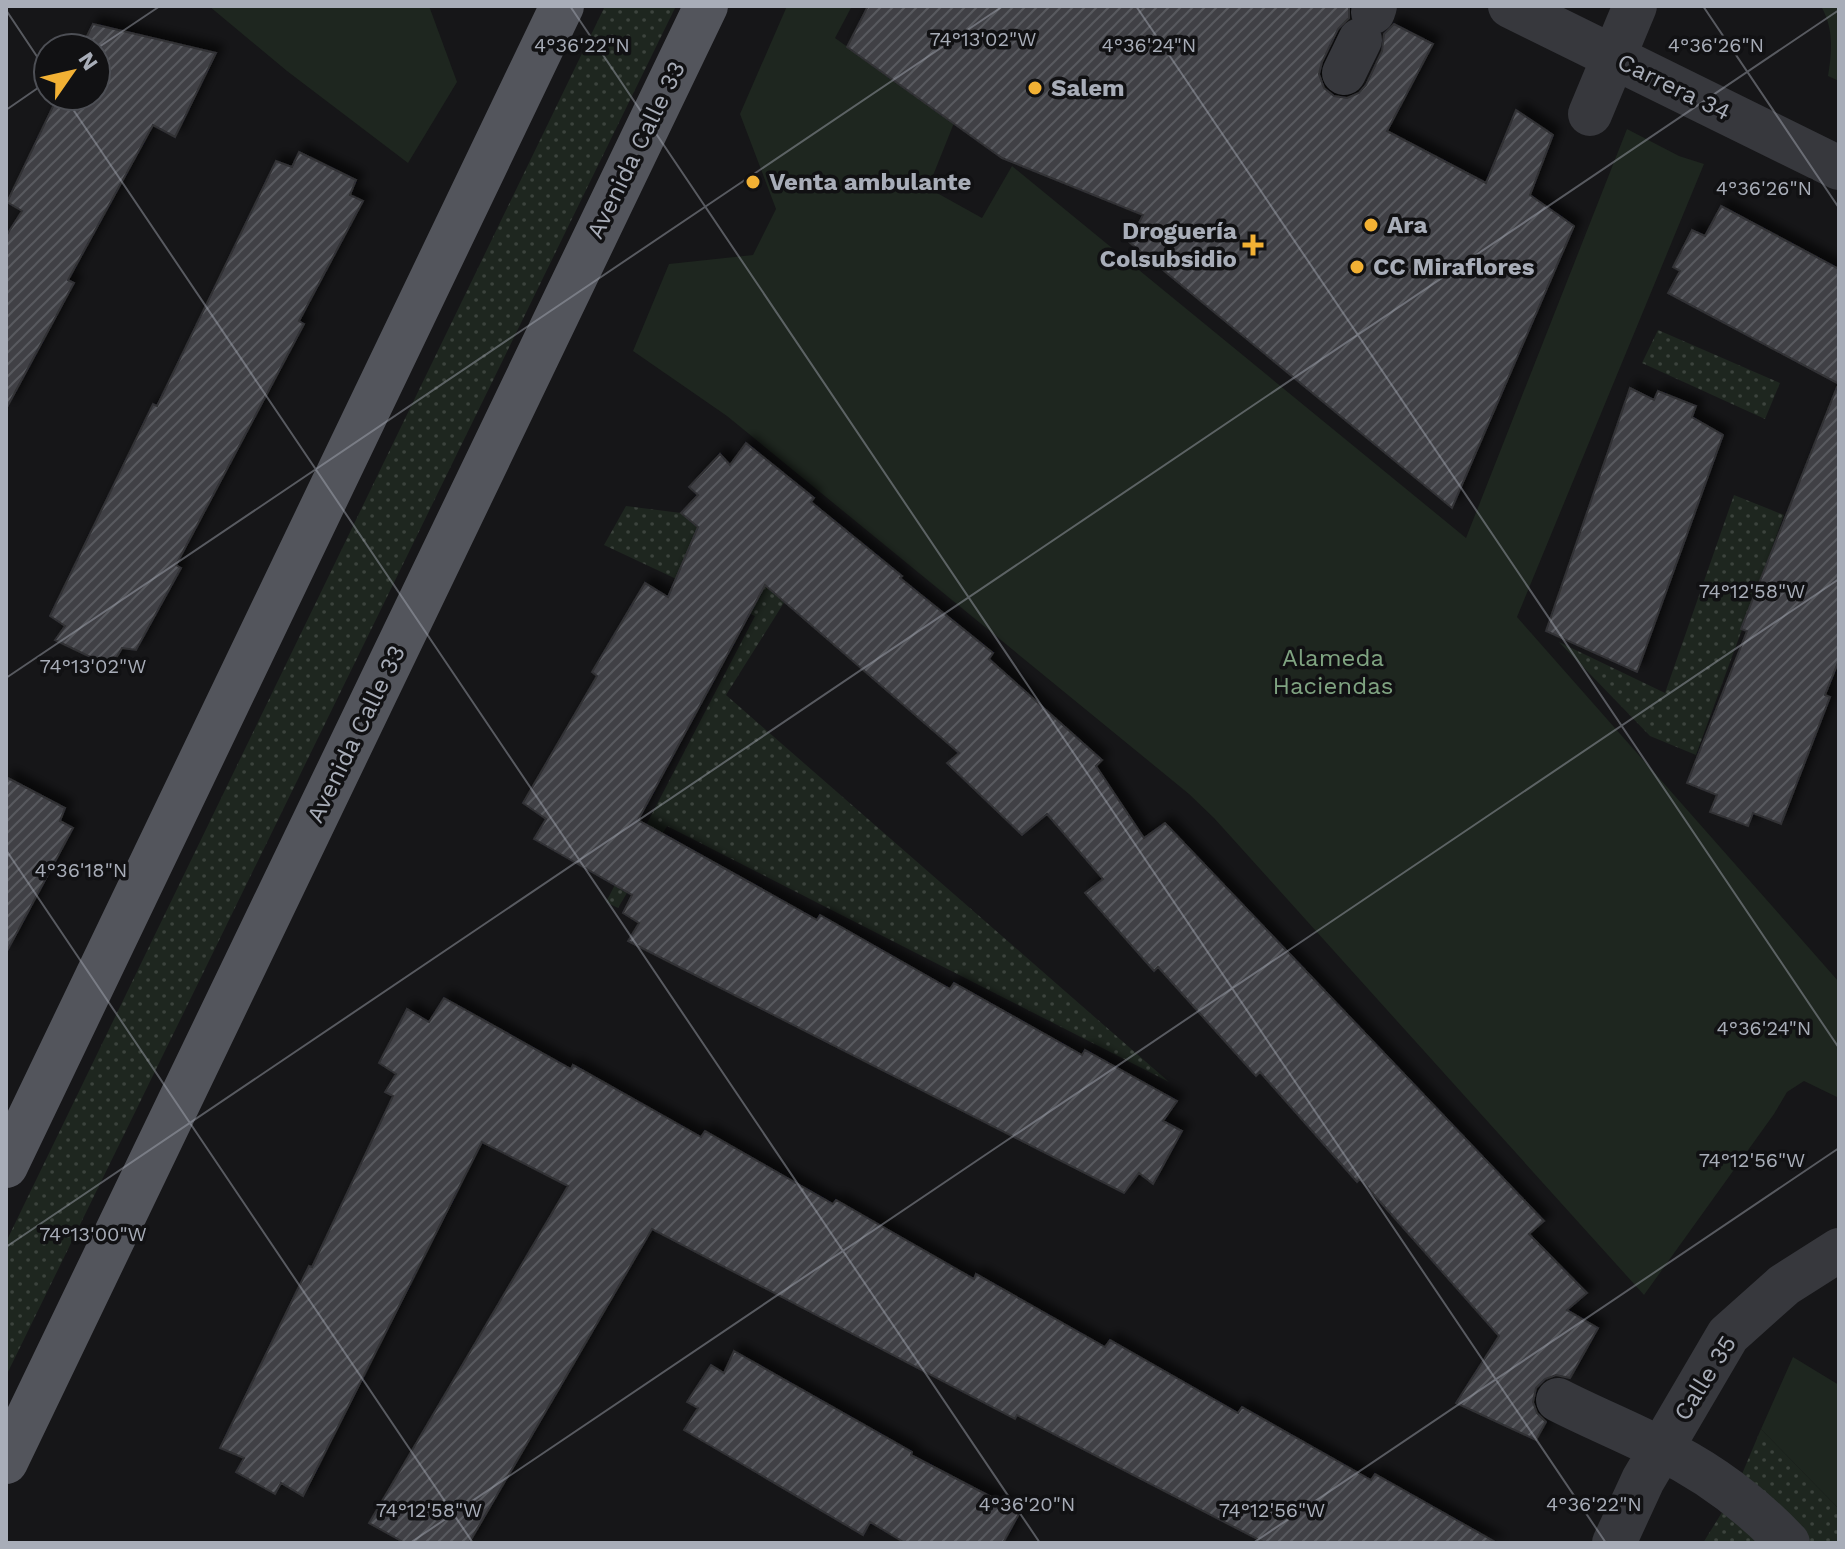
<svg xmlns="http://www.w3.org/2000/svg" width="1845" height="1549" viewBox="0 0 1845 1549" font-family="'Work Sans',sans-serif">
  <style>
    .grass { fill: url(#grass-dots) }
    .park { fill: #1e261f }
    .building { fill: url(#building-hatch); stroke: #303034; stroke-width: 2; filter: url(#shadow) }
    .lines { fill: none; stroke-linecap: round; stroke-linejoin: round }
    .minor { stroke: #37383d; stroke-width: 44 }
    .major { stroke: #53555c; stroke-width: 44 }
    .ticks { fill: none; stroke: #a8adb8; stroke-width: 2; stroke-opacity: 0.45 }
    .poi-dot { fill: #f2b134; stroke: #111113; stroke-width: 3 }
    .labels { text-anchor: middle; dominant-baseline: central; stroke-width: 7; stroke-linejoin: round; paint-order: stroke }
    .street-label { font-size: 24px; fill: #a8adb8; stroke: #111113 }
    .poi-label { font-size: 24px; font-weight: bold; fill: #a8adb8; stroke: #111113; text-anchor: start }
    .park-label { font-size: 24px; fill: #7fa381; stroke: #111113 }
    .ticks-label { font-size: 20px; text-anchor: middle; fill: #a8adb8; stroke: #111113; stroke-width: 7; stroke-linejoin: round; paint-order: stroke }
  </style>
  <defs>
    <pattern id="grass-dots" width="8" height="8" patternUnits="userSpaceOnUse" patternTransform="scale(2)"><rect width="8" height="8" fill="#1e261f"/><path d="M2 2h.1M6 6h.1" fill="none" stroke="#3c433d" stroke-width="1.8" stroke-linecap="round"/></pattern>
    <pattern id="building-hatch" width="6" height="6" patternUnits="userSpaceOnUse" patternTransform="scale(2)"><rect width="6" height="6" fill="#404145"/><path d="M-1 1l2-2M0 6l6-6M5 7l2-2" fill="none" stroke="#595a5e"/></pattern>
    <filter id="shadow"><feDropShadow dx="7" dy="-7" stdDeviation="4" flood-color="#0009"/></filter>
  </defs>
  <rect width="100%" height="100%" fill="#161618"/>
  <path class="grass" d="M 605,6 L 676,6 L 6,1376 L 6,1242 Z
    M 1658,330 L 1780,383 L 1765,419 L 1642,363 Z
    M 1734,495 L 1784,515 L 1696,755 L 1650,736 L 1559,642 L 1665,693 Z
    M 626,506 L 681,513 L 785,601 L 726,695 L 1169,1082 L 667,826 L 618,908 L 606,902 L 755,616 L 604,545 Z
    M 1761,1429 L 1839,1509 L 1839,1543 L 1703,1543 L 1734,1493 Z"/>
  <path class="park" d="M 209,6 L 429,6 L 457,82 L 408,163 L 287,71 Z
    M 787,6 L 852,6 L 835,38 L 954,123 L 928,188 L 982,218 L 1012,166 L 1466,538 L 1627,129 L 1679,156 L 1704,164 L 1517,617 L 1839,982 L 1839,1098 L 1804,1081 L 1787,1092 L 1774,1114 L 1644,1295 L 1214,818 L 1189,794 L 727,416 L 633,351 L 669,264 L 753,255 L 776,209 L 740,114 Z
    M 1821,6 L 1839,6 L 1839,81 L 1828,76 C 1832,51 1834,29 1821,6 Z
    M 1793,1357 L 1839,1385 L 1839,1509 L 1761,1429 Z"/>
  <path class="building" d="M 868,6 L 1349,6 L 1349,18 L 1338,29 L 1322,62 L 1319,74 L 1324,88 L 1334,96 L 1347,98 L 1359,93 L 1366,85 L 1382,51 L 1384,34 L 1394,24 L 1433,44 L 1387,131 L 1486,183 L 1516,110 L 1553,135 L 1530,195 L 1574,226 L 1452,508 L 1129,242 L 1143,215 L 1002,158 L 847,47 Z
    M 93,24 L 216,53 L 175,137 L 153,125 L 68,280 L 74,283 L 6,409 L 6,236 L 22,211 L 7,202 L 58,96 L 96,96 L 96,48 L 81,48 Z
    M 299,152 L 356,180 L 350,195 L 363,201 L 299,321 L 304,324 L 176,565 L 181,568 L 136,650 L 122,648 L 111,667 L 55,640 L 65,626 L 50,616 L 153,404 L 157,406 L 276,161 L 292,167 Z
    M 1721,206 L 1839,269 L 1839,384 L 1668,293 L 1680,271 L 1673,267 L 1692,230 L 1705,236 Z
    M 1837,387 L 1839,387 L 1839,660 L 1825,695 L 1830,697 L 1781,824 L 1753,813 L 1748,826 L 1710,812 L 1717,795 L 1687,783 L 1747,631 L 1741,629 Z
    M 1630,388 L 1654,400 L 1658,391 L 1696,406 L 1692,417 L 1723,435 L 1637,672 L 1546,631 Z
    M 746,443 L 814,498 L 811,502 L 902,576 L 900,578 L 993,653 L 989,659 L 1102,760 L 1096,766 L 1144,838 L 1165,823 L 1544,1221 L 1529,1234 L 1587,1293 L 1567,1310 L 1598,1328 L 1570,1378 L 1556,1375 L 1545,1379 L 1536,1388 L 1533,1402 L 1537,1413 L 1546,1422 L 1536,1440 L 1456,1403 L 1499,1336 L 1360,1179 L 1357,1182 L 1260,1072 L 1256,1076 L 1158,967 L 1154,971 L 1085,893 L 1103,879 L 1047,814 L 1022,835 L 947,763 L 959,753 L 765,585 L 638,820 L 817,920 L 820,915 L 950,989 L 954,983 L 1082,1055 L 1085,1050 L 1177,1101 L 1163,1121 L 1182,1131 L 1153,1184 L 1139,1173 L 1124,1193 L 628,941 L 639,923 L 623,913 L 632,895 L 534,839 L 546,819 L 523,803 L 597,676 L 592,672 L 645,583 L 668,597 L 698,527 L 681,513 L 698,495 L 689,487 L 720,454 L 730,465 Z
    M 6,777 L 65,808 L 60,821 L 73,828 L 6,953 Z
    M 444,998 L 571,1069 L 573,1065 L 701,1137 L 705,1131 L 833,1204 L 836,1200 L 974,1279 L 976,1274 L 1105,1347 L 1110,1340 L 1238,1413 L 1242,1407 L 1371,1480 L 1375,1474 L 1497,1543 L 1265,1543 L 1017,1415 L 1015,1419 L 652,1229 L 469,1543 L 405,1543 L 369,1523 L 568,1186 L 482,1142 L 303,1496 L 281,1483 L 275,1494 L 236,1472 L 244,1458 L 220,1448 L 309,1266 L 312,1267 L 393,1096 L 385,1092 L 396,1074 L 379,1063 L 407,1009 L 429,1022 Z
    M 734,1351 L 912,1452 L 911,1455 L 1020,1512 L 1003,1543 L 905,1543 L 870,1522 L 863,1535 L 684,1430 L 698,1408 L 687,1402 L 711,1365 L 724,1373 Z"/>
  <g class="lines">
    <path class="minor" d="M 1510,6 L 1839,168
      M 1373,12 L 1375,6
      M 1344,73 L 1360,40
      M 1590,114 L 1635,6
      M 1558,1400 C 1591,1417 1626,1431 1659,1448 C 1707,1471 1752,1505 1788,1543
      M 1614,1543 L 1643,1480 L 1728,1335 L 1784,1285 L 1839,1250"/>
    <path class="major" d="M 6,1166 L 562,6
      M 6,1462 L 706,6"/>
  </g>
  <path class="ticks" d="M 570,6 L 1606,1543M 1136,6 L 1839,1048M 1703,6 L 1839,208M 6,10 L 48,73M 96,49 L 160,6M 64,96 L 1040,1543M 6,110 L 48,81M 6,678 L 1003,6M 6,850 L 473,1543M 6,1247 L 1839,10M 410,1543 L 1839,579M 1253,1543 L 1839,1148"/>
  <g class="poi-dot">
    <circle cx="1035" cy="88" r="8"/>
    <circle cx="753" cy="182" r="8"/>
    <circle cx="1371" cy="225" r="8"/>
    <path d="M1249 233h8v8h8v8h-8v8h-8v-8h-8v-8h8z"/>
    <circle cx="1357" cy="267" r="8"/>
  </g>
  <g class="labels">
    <g class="street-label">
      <text transform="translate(1674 87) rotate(26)">Carrera 34</text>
      <text transform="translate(636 150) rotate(-64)">Avenida Calle 33</text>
      <text transform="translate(356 734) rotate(-64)">Avenida Calle 33</text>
      <text transform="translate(1705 1378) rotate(-58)">Calle 35</text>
    </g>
    <g class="poi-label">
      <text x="1051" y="88">Salem</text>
      <text x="769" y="182">Venta ambulante</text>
      <text x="1387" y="225">Ara</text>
      <text x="1237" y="231" text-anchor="end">Droguería<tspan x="1237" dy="28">Colsubsidio</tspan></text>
      <text x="1373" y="267">CC Miraflores</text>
    </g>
    <g class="park-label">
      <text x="1333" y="658">Alameda<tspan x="1333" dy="28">Haciendas</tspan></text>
    </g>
  </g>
  <g class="ticks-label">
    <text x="983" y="46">74°13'02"W</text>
    <text x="582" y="52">4°36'22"N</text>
    <text x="1149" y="52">4°36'24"N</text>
    <text x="1716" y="52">4°36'26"N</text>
    <text x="1764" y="195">4°36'26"N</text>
    <text x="1752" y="598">74°12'58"W</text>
    <text x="93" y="673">74°13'02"W</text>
    <text x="81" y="877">4°36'18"N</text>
    <text x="1764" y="1035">4°36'24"N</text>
    <text x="1752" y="1167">74°12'56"W</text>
    <text x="93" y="1241">74°13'00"W</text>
    <text x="1027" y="1511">4°36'20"N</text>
    <text x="1594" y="1511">4°36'22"N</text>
    <text x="429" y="1517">74°12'58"W</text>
    <text x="1272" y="1517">74°12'56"W</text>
  </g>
  <rect width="1845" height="1549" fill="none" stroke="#a8adb8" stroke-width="16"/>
  <g transform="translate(72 72) rotate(56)"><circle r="38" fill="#111113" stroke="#4d4f55" stroke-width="2"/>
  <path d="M0-6L14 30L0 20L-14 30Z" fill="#f2b134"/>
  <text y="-12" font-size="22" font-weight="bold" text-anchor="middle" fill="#a8adb8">N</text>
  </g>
</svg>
